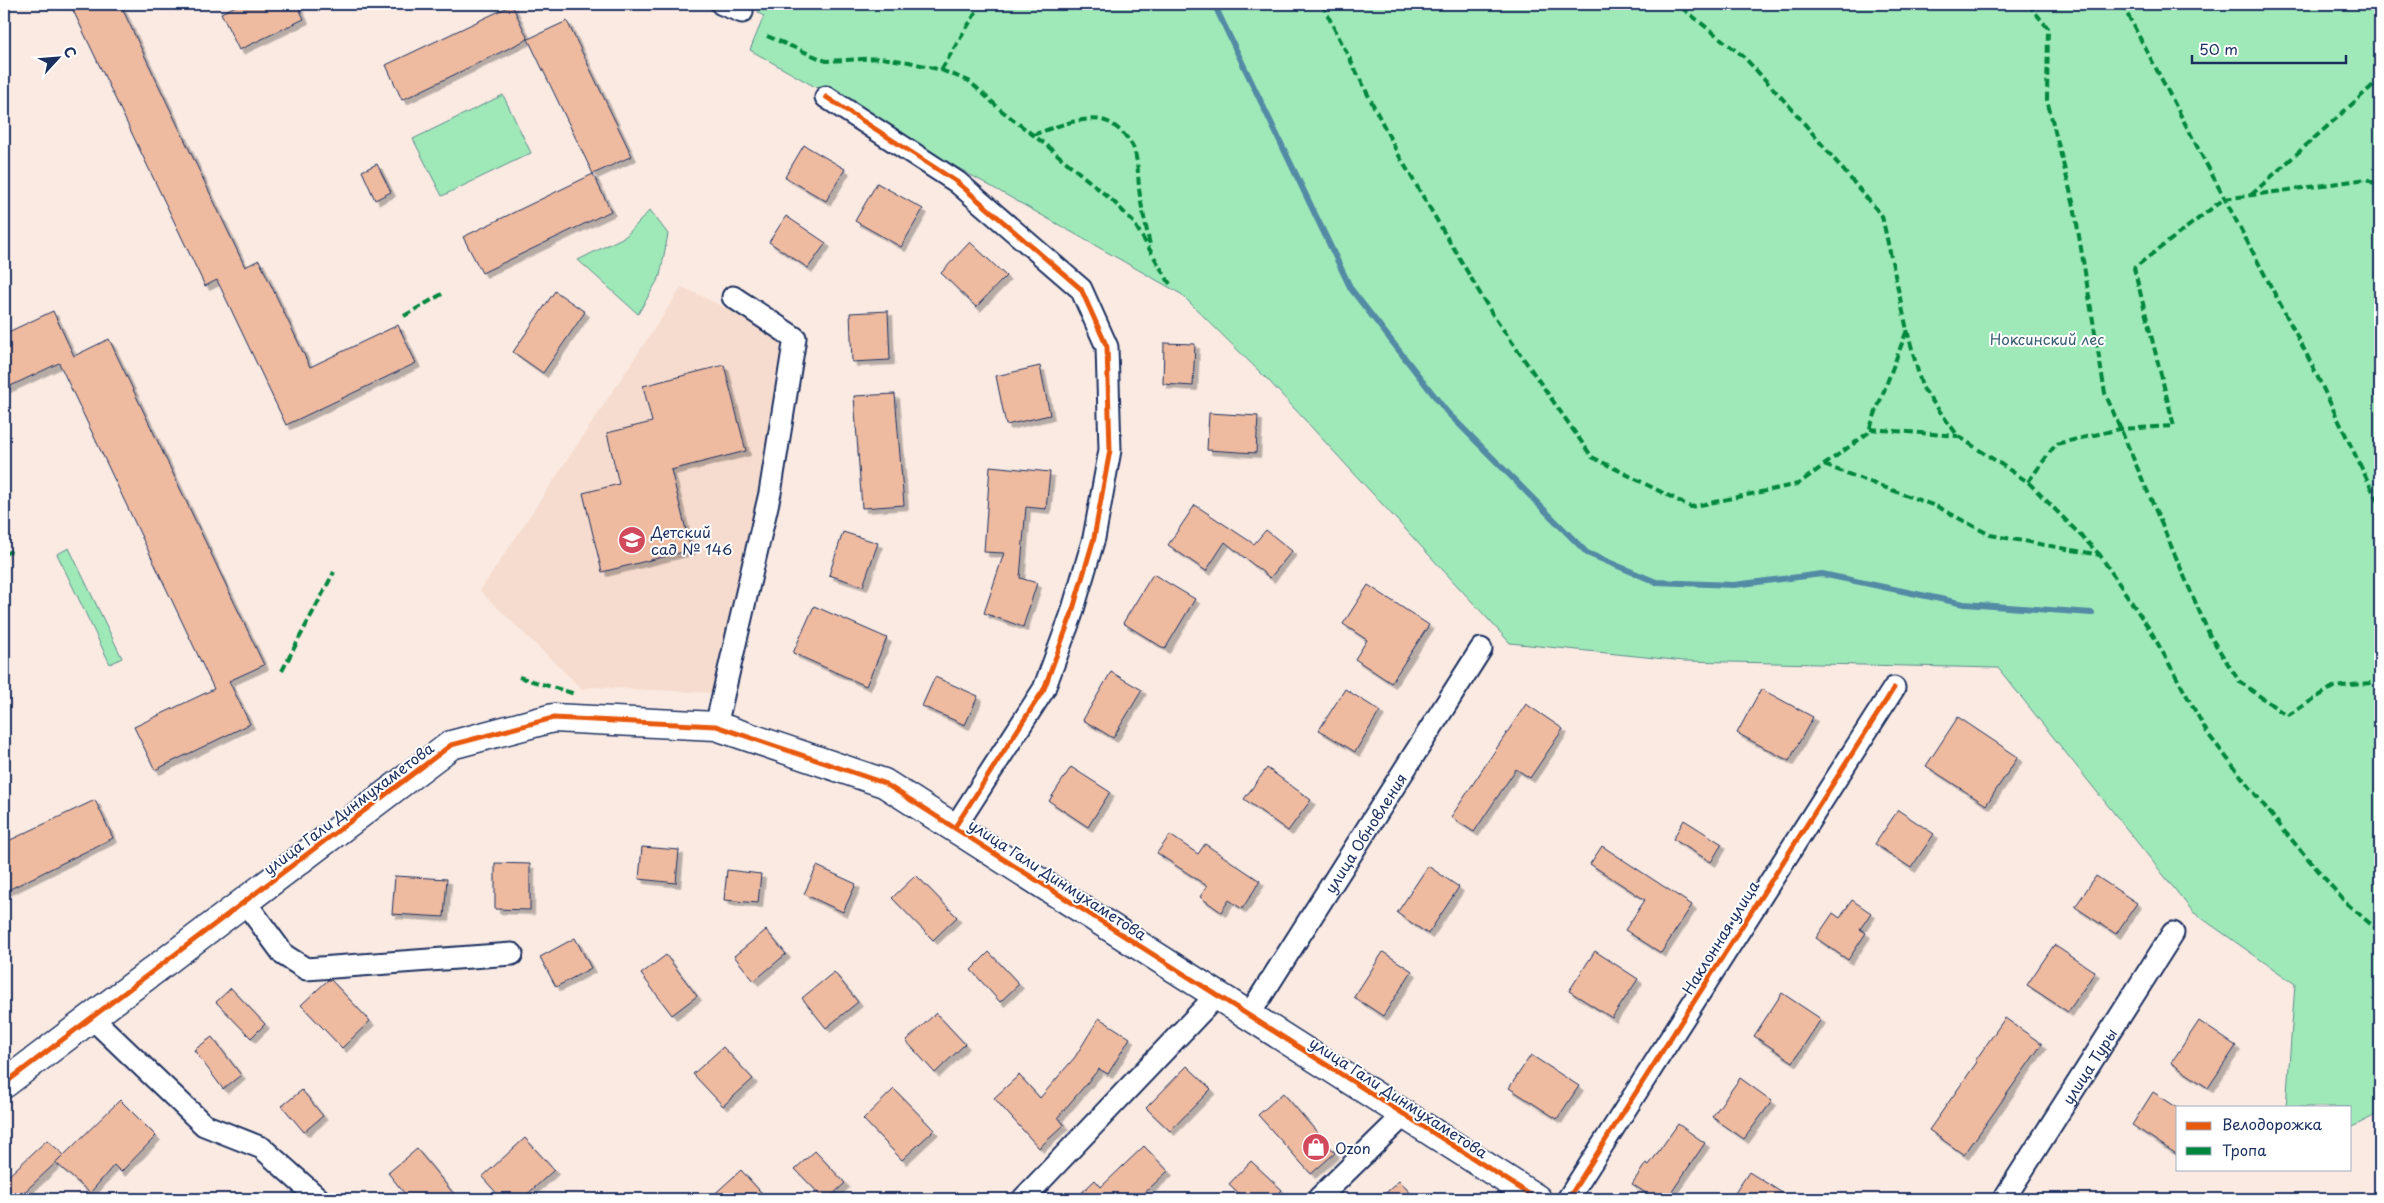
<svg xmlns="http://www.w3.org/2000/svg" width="2384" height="1203" viewBox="0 0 2384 1203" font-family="'Playpen Sans',sans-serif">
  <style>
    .built { fill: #f6dcce }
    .green { fill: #9fe9b8; stroke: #5d8c8b }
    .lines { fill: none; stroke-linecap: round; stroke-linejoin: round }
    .stream { stroke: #538ba5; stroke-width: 6 }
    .building { fill: #eebaa0; stroke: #1b2f5e; filter: url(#shadow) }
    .street-casing { stroke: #1b2f5e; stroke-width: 25 }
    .secondary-casing { stroke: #1b2f5e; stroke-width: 31 }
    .street { stroke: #fff; stroke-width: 21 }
    .secondary { stroke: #fff; stroke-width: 28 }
    .quiet { stroke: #00873e; stroke-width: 4; stroke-dasharray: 8 4; stroke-linecap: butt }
    .cycleway-casing { stroke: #fff; stroke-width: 8 }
    .cycleway { stroke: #e8590c; stroke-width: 5 }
    .labels { text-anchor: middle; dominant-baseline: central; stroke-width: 4; stroke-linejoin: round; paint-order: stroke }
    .park-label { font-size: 15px; fill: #3c5e74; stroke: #fff }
    .poi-label { font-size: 15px; fill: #1b2f5e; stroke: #fff; text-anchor: start }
    .street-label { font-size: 15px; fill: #1b2f5e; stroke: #fff }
  </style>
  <defs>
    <filter id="shadow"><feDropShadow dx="4.5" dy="4.5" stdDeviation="0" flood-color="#0004"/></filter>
  </defs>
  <rect width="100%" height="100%" fill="#faeae2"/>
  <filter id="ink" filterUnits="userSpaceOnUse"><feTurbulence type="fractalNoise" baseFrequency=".02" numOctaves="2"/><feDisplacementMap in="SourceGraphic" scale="10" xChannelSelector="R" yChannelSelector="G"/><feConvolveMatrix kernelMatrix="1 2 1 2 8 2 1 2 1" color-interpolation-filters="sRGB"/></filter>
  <g filter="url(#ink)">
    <path class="built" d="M 682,287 L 783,335 L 774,435 L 715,693 L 592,687 L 582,689 L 480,591 Z"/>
    <path class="green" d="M 764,4 L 2380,4 L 2380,1113 L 2350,1128 L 2350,1107 L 2286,1107 L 2295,984 L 2193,912 L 1998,668 L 1684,661 L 1510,643 L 1270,382 L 1181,294 L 750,50 L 764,16 L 758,13 Z
      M 503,95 L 531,153 L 442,196 L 413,139 Z
      M 650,210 L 668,234 L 660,276 L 638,314 L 578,260 L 626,236 Z
      M 69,548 L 122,658 L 110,664 L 57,554 Z"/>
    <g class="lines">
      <path class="stream" d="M 1214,4 L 1351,289 L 1447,412 L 1587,553 L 1656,582 L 1734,585 L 1822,574 L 1964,604 L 2092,613"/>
    </g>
    <path class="building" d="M 70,4 L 120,4 L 245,267 L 259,260 L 310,367 L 398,325 L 416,363 L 286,425 L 217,280 L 205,286 Z
      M 240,4 L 297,4 L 304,19 L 239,50 L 221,13 Z
      M 512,5 L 528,39 L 402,100 L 386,65 Z
      M 567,21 L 632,156 L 593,174 L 528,39 Z
      M 804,145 L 845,169 L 826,201 L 785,177 Z
      M 377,164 L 391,192 L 375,200 L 362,171 Z
      M 593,174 L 611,211 L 482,273 L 463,237 Z
      M 877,183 L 923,209 L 901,247 L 855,221 Z
      M 786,216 L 826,243 L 808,268 L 769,242 Z
      M 970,242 L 1006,276 L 976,307 L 941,273 Z
      M 555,291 L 585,312 L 543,373 L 513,352 Z
      M 53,311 L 74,356 L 109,339 L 264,665 L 229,681 L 250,724 L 155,770 L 134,727 L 214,689 L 59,363 L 4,389 L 4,334 Z
      M 888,311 L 890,360 L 852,362 L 850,313 Z
      M 1164,343 L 1195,344 L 1193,386 L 1163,384 Z
      M 724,365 L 746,451 L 671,470 L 691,550 L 602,572 L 583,493 L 619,484 L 607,433 L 652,422 L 643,386 Z
      M 1040,366 L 1050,415 L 1006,425 L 996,376 Z
      M 895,394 L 904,505 L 862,508 L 854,396 Z
      M 1209,413 L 1258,416 L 1256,453 L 1207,450 Z
      M 990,466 L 1050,472 L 1046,509 L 1026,507 L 1020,578 L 1037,583 L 1023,627 L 984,613 L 1004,553 L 984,552 Z
      M 1195,505 L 1254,544 L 1266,530 L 1292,551 L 1270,578 L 1225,542 L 1206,571 L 1168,545 Z
      M 843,532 L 878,543 L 863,586 L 829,575 Z
      M 1153,574 L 1195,599 L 1165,649 L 1123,623 Z
      M 1368,585 L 1429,625 L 1391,683 L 1355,659 L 1367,640 L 1343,624 Z
      M 814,606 L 887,638 L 866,686 L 793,653 Z
      M 1111,672 L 1142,690 L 1113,738 L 1083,720 Z
      M 935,677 L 978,696 L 965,725 L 922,706 Z
      M 1345,689 L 1380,711 L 1355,752 L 1319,730 Z
      M 1761,689 L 1813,717 L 1789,761 L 1737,733 Z
      M 1526,704 L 1563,729 L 1530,778 L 1516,769 L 1474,832 L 1451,817 Z
      M 1958,717 L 2018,757 L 1986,805 L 1926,766 Z
      M 1071,767 L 1110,792 L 1088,827 L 1049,801 Z
      M 1267,768 L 1311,800 L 1288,831 L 1244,799 Z
      M 95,800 L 113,838 L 4,892 L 4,843 Z
      M 1898,810 L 1934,834 L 1911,868 L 1875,844 Z
      M 1684,820 L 1722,844 L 1711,862 L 1673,839 Z
      M 1170,835 L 1198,854 L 1205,844 L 1260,881 L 1242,909 L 1229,900 L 1221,912 L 1200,897 L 1207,886 L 1157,853 Z
      M 1602,846 L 1692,905 L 1661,953 L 1625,930 L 1645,900 L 1590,864 Z
      M 642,847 L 679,850 L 676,883 L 639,879 Z
      M 495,863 L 530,864 L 530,910 L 495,909 Z
      M 817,866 L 856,884 L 843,912 L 804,894 Z
      M 1428,866 L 1459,887 L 1428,934 L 1397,913 Z
      M 727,870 L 761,874 L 758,903 L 724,900 Z
      M 916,875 L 957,917 L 933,940 L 892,898 Z
      M 395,876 L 447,879 L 444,917 L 392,914 Z
      M 2096,876 L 2137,903 L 2116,934 L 2075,907 Z
      M 1852,900 L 1871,913 L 1860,929 L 1866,933 L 1848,960 L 1816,938 L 1833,913 L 1840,918 Z
      M 766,930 L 786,954 L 754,981 L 734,956 Z
      M 575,938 L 591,968 L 556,987 L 540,957 Z
      M 2054,945 L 2095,972 L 2068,1012 L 2027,985 Z
      M 1595,951 L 1638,979 L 1612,1018 L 1569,991 Z
      M 989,952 L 1019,984 L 1000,1002 L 971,970 Z
      M 1383,952 L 1412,971 L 1383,1016 L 1354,997 Z
      M 666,955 L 697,996 L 672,1015 L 641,974 Z
      M 834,972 L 858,1002 L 826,1028 L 802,998 Z
      M 328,980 L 331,980 L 370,1021 L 342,1048 L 301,1005 Z
      M 231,988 L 265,1024 L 251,1038 L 216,1002 Z
      M 1782,993 L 1821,1019 L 1793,1062 L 1754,1036 Z
      M 936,1013 L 965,1044 L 935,1073 L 906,1041 Z
      M 1099,1018 L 1130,1038 L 1108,1074 L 1099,1069 L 1058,1117 L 1064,1125 L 1039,1148 L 994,1098 L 1019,1075 L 1040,1098 L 1075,1057 Z
      M 2005,1018 L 2042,1044 L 1964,1155 L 1929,1130 L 1977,1062 L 1975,1061 Z
      M 2199,1021 L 2236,1046 L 2208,1088 L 2171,1063 Z
      M 212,1037 L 241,1075 L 223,1089 L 194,1050 Z
      M 723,1047 L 753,1079 L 723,1106 L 693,1074 Z
      M 1531,1055 L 1579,1086 L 1557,1119 L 1509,1088 Z
      M 1187,1066 L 1211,1089 L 1170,1131 L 1146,1108 Z
      M 1740,1078 L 1772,1101 L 1744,1139 L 1712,1117 Z
      M 894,1089 L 934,1130 L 902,1160 L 863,1119 Z
      M 302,1090 L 323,1116 L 304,1132 L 282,1106 Z
      M 2153,1092 L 2178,1108 L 2178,1155 L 2132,1125 Z
      M 1283,1093 L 1335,1153 L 1311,1174 L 1258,1115 Z
      M 120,1100 L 156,1136 L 121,1172 L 114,1165 L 90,1193 L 56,1163 L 62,1157 L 17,1199 L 4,1199 L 4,1180 L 47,1140 L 64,1155 Z
      M 1678,1124 L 1705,1143 L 1667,1199 L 1655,1199 L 1632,1184 L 1646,1163 L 1649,1165 Z
      M 525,1138 L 554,1170 L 522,1199 L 502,1199 L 482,1177 Z
      M 1144,1146 L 1168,1171 L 1138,1199 L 1075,1199 L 1095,1180 L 1101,1187 Z
      M 417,1149 L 458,1199 L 409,1199 L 388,1173 Z
      M 815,1151 L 845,1183 L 828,1199 L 824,1199 L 795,1169 Z
      M 1251,1161 L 1282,1190 L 1273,1199 L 1245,1199 L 1229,1184 Z
      M 741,1170 L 767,1199 L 709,1199 Z
      M 1749,1172 L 1792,1199 L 1731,1199 Z
      M 1399,1181 L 1416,1199 L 1379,1199 Z"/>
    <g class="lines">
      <g class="street-casing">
        <g id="street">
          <path d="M 722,4 L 742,12"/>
          <path d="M 826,97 L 957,182 L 1081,289 L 1107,347 L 1110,450 L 1094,538 L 1071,616 L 1044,689 L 955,827"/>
          <path d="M 716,726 L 770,493 L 795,338 L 733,297"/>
          <path d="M 245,902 L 284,955 L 306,969 L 512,954"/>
          <path id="s1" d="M 1249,1015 L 1481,649"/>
          <path d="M 92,1018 L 204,1125 L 262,1148 L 319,1199"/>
          <path d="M 1023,1199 L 1217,995"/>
          <path d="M 1318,1199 L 1404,1115"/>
          <path d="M 1568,1199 L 1894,688"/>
          <path id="s2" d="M 2004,1199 L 2173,933"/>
        </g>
      </g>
      <g class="secondary-casing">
        <path id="secondary" d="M 4,1084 L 451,745 L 553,718 L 716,726 L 884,783 L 1537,1199"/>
      </g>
      <use href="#street" class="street"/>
      <use href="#secondary" class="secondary"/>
      <path class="quiet" d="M 1322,4 L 1398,154 L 1491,312 L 1592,457 L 1691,507 L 1798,484 L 1868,433 L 1907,330 L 1882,216 L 1792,109 L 1744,57 L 1677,4
        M 2028,4 L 2048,28 L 2047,100 L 2074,206 L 2105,393 L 2210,636 L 2239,681 L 2287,716 L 2333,687 L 2380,682
        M 2122,4 L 2306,353 L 2380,506
        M 767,36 L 826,61 L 881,58 L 909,62 L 941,70 L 969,81 L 1002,111 L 1046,145 L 1114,202 L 1134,223 L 1170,284
        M 941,70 L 981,4
        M 1033,135 C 1052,128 1087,113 1108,122 C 1117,126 1131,140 1134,149 C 1138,162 1138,175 1139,188 C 1141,207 1146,226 1150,245
        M 2251,195 L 2380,79
        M 404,316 L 442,294
        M 1907,330 L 1922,387 L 1958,436 L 2028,482 L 2100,555
        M 1870,429 L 1958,436
        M 1824,465 L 1938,507 L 1990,535 L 2100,555 L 2152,633 L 2208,734 L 2285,832 L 2346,903 L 2380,932
        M 2028,482 L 2056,444 L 2120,429 L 2174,426 L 2134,268 L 2224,199 L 2367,179 L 2380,187
        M 4,554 L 14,550
        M 282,671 L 334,572
        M 519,677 L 575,694"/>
      <g class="cycleway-casing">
        <path id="cycleway" d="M 826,97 L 957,182 L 1081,289 L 1107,347 L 1110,450 L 1094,538 L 1071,616 L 1044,689 L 955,827
          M 4,1084 L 451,745 L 553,718 L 716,726 L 884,783 L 1537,1199
          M 1568,1199 L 1894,688"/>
      </g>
      <use href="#cycleway" class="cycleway"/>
    </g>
  </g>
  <defs>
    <g id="school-disc" transform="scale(1.4375)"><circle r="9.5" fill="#d1495b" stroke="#fff"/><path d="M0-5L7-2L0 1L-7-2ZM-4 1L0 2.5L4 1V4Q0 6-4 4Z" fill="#fff"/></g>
    <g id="shop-disc" transform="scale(1.4375)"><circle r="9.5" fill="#d1495b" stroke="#fff"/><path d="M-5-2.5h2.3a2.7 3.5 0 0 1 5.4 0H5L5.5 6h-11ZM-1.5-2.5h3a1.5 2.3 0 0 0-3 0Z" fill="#fff"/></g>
  </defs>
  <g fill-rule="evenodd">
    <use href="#school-disc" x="632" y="540"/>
    <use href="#shop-disc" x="1316" y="1147"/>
  </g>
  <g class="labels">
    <g class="park-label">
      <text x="2047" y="338">Ноксинский лес</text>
    </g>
    <g class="poi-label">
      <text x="651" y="531">Детский<tspan x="651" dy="17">сад № 146</tspan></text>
      <text x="1335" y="1147">Ozon</text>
    </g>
    <g class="street-label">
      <text transform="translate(348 808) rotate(-37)">улица Гали Динмухаметова</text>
      <text stroke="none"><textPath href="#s1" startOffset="216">улица Обновления</textPath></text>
      <text transform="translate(1058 879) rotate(33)">улица Гали Динмухаметова</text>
      <text transform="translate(1720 937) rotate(-58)">Наклонная улица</text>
      <text stroke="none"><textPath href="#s2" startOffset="158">улица Туры</textPath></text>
      <text transform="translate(1399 1097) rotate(33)">улица Гали Динмухаметова</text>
    </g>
  </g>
  <rect width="2384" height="1203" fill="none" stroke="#fff" stroke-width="20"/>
  <rect x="10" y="10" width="2364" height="1183" fill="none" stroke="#1b2f5e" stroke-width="2" filter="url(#ink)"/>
  <rect x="2176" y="1106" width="175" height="65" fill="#ffffff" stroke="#a4acbf"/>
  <rect x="2186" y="1122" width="25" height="8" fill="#e8590c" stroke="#a4acbf"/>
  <text x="2222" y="1130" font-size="15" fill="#1b2f5e">Велодорожка</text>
  <rect x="2186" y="1147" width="25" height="8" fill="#00873e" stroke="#a4acbf"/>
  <text x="2222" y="1156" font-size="15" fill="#1b2f5e">Тропа</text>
  <g transform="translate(58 58) rotate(64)" stroke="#ffffff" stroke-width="4" paint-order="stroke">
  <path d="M0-4L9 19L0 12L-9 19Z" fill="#1b2f5e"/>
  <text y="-8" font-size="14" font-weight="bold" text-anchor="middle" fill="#1b2f5e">С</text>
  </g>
  <path d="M2192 55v8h154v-8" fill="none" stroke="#1b2f5e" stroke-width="2.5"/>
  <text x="2199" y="55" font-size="15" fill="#1b2f5e" stroke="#ffffff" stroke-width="4" paint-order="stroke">50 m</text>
</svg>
